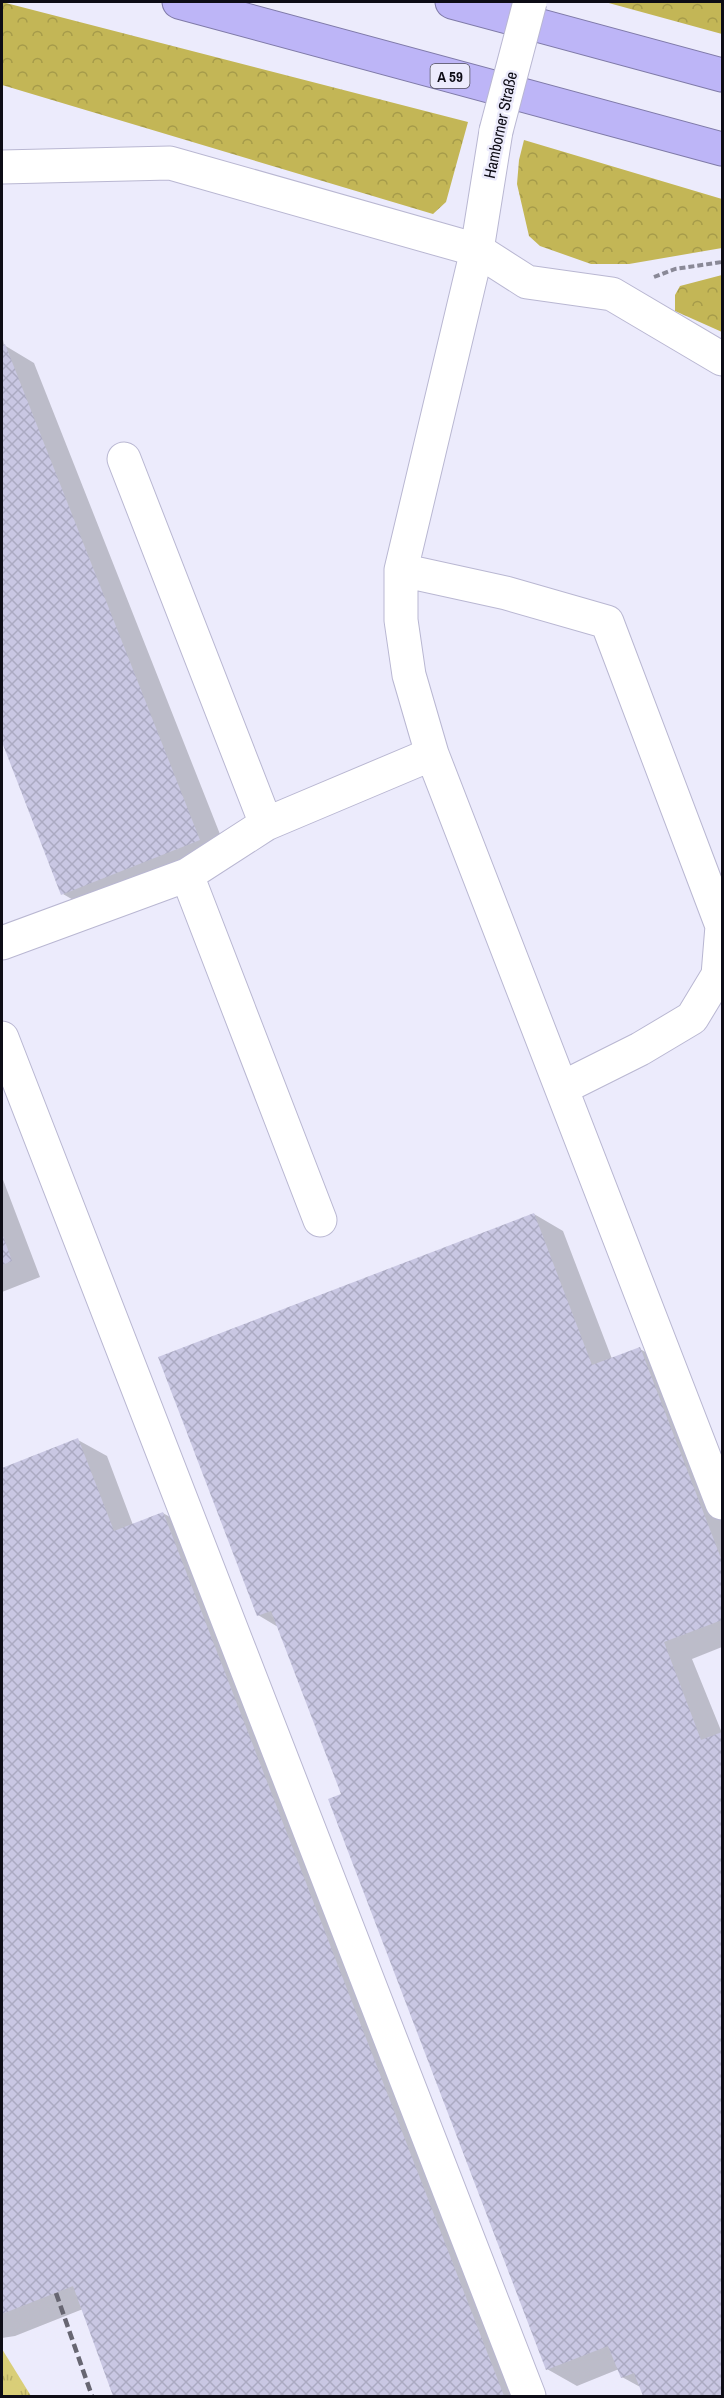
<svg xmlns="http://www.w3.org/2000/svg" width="724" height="2398" viewBox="0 0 724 2398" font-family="'Archivo Narrow',sans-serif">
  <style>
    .grass { fill: url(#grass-tufts) }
    .forest { fill: url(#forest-crowns) }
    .shadow { fill: #0003 }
    .building { fill: url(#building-cross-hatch) }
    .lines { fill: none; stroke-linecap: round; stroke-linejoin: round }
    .minor-casing { stroke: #b9b7d2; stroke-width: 35 }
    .highway-casing { stroke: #7f7aa8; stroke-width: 35 }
    .path { stroke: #8a8997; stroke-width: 4; stroke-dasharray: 6 3; stroke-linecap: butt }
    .minor { stroke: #fff; stroke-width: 33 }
    .highway { stroke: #bdb5f7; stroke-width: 33 }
    .rail { stroke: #676672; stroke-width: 4.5; stroke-dasharray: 9 4.5; stroke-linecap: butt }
    .minor-bridge-casing { stroke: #b9b7d2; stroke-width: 35; stroke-linecap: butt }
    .minor-bridge { stroke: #fff; stroke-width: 33 }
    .labels { text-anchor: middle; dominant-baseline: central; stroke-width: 5; stroke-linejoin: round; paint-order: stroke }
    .shield { fill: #ecebfc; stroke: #504f5a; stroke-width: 1.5 }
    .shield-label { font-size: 15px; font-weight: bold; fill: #0d0c15 }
    .street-label { font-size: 16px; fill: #0d0c15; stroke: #ecebfc }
  </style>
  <defs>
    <pattern id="grass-tufts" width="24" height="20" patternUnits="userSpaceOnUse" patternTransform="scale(1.5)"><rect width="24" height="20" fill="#d9ce78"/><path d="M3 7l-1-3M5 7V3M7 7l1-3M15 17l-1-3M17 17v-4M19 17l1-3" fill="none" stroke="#b9b067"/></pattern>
    <pattern id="forest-crowns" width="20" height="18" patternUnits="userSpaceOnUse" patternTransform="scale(1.5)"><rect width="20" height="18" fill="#c3b656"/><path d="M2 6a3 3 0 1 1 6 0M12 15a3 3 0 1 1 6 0" fill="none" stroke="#a69b4a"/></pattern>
    <pattern id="building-cross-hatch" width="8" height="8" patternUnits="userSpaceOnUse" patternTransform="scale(1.5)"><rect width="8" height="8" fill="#c9c7e3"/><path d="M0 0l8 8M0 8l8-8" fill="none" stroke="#abaac2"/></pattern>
  </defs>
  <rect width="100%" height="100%" fill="#ecebfc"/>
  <path class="grass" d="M 2,2349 L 31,2396 L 2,2396 Z"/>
  <path class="forest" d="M 2,2 L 468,122 L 446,202 L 433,214 L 2,85 Z
    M 605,2 L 722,2 L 722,34 Z
    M 524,140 L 722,199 L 722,248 L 629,264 L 591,264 L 540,246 L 529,236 L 517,184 L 519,160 Z
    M 722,275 L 722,332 L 675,311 L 675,295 L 680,286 Z"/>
  <path class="shadow" d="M 2,334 L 4,345 L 34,363 L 229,857 L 92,911 L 63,894 L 2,738 Z
    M 2,1177 L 40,1277 L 2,1292 Z
    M 534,1214 L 563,1231 L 612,1359 L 640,1349 L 669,1365 L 722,1504 L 722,1647 L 692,1659 L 722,1733 L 722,2396 L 645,2396 L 642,2388 L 622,2377 L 619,2369 L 577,2386 L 547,2369 L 343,1795 L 278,1627 L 258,1615 Z
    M 78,1440 L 107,1456 L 133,1525 L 163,1513 L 192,1530 L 526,2396 L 115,2396 L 83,2309 L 15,2336 L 2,2338 L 2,1469 Z"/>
  <path class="building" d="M 5,344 L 200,840 L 61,895 L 2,742 L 2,346 Z
    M 534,1213 L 592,1365 L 640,1347 L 722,1561 L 722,1620 L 664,1642 L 701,1740 L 722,1732 L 722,2396 L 643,2396 L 634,2373 L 621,2378 L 608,2346 L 546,2370 L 328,1799 L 341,1794 L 271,1611 L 257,1616 L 158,1357 Z
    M 2,1233 L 12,1261 L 2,1265 Z
    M 78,1438 L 114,1531 L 163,1512 L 504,2396 L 113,2396 L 73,2286 L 2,2314 L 2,1468 Z"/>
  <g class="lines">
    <g class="minor-casing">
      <path id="minor" d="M 496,131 L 477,250 L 401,570 L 401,620 L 409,675 L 432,754 L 722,1503
        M 2,167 L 170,163 L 477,250 L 527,282 L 612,294 L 722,359
        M 124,459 L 266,824
        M 401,570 L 506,593 L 607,622 L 722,926 L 718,975 L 692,1018 L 640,1049 L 562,1088
        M 187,875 L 320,1220
        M 2,943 L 187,875 L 266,824 L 432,754
        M 2,1038 L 529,2396"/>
    </g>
    <g class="highway-casing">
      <path id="highway" d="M 179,2 L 722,149
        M 452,2 L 722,75"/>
    </g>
    <path class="path" d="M 654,277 L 675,269 L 722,262"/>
    <use href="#minor" class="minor"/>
    <use href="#highway" class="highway"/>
    <path class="rail" d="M 56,2293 L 92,2396"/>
    <g class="minor-bridge-casing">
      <path id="minor-bridge" d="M 496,131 L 530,2"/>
    </g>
    <use href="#minor-bridge" class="minor-bridge"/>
  </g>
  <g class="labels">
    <rect class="shield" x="430.5" y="64" width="39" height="24" rx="4.5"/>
    <g class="shield-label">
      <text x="450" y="76">A 59</text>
    </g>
    <g class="street-label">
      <text transform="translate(500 125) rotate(-78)">Hamborner Straße</text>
    </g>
  </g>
  <rect width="724" height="2398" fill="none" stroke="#0d0c15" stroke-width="6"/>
</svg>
